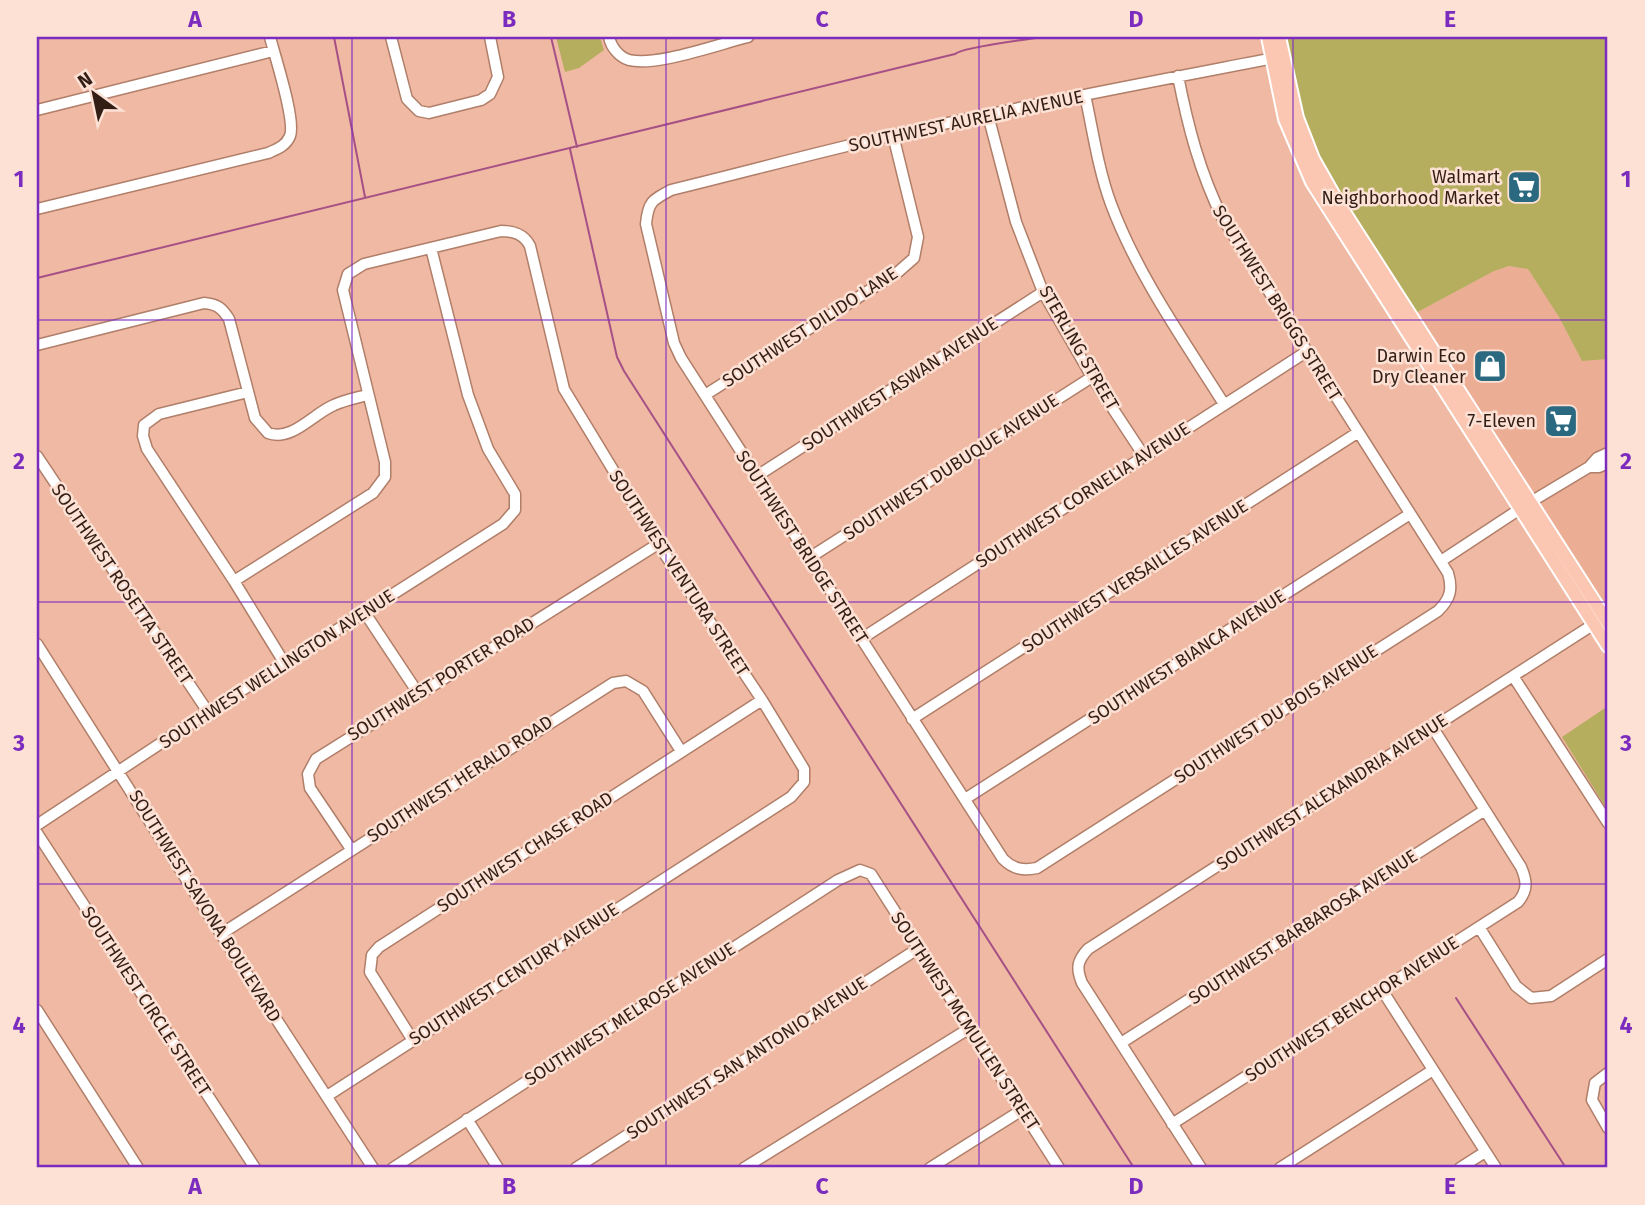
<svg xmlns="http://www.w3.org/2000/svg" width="1645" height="1205" viewBox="0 0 1645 1205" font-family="'Fira Sans',sans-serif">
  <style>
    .built { fill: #ebae95 }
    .green { fill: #b6ae5f }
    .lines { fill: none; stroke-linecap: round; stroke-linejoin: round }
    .stream { stroke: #a65086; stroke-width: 2 }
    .minor-casing { stroke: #b07e69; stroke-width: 13 }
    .major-casing { stroke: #fff; stroke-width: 16 }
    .minor { stroke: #fff; stroke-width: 10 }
    .major { stroke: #fbc7b2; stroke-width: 12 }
    .grid { fill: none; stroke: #7b2cbf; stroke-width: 2; stroke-opacity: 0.55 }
    .labels { text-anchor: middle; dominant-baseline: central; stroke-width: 5; stroke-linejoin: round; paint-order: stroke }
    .street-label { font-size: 18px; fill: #321e15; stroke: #fde1d5 }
    .poi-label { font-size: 18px; fill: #321e15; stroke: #fde1d5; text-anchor: end }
    .neatline { fill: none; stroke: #7b2cbf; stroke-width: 2.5 }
    .grid-label { font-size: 23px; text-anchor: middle; font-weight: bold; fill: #7b2cbf }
  </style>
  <rect width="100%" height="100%" fill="#efb9a3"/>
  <path class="built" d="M 1509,266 L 1528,269 L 1559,317 L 1582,361 L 1608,359 L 1608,449 L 1530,498 L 1414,314 L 1494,271 Z
    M 1608,467 L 1608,627 L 1534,504 L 1589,472 Z"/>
  <path class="green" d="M 556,37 L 600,37 L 604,50 L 579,68 L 565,72 Z
    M 1283,37 L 1608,37 L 1608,359 L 1582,361 L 1559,317 L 1528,269 L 1509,266 L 1494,271 L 1414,314 L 1316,157 L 1301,118 Z
    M 1608,706 L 1608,811 L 1562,737 Z"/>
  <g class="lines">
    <path class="stream" d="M 334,37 L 365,197
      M 551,37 L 577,147
      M 570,149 L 617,357 L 624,371 L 1134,1168
      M 37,278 L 955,54 C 962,47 1026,40 1041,37
      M 1456,998 L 1566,1168"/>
    <g class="minor-casing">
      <path id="minor" d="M 391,37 L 407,99 L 419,111 L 429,113 L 481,100 L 490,94 L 498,77 L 490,37
        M 609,37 C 611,47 619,57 629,60 C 656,67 719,44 748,37
        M 1178,76 C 1188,127 1200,173 1223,219 L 1448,573 C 1453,590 1450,599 1438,611 L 1037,868 C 1023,871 1013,869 1003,859 L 681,358 L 674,343 L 646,224 C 648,202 652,200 671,190 C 745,172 818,152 893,135 C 1021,106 1150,82 1279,57
        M 1085,95 C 1093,131 1098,169 1111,204 C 1138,276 1183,339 1224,404
        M 37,110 L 273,51
        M 988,115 L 1016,222 L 1043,292 L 1092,377 L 1144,456
        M 37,209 L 268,153 C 277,149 286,146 290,136 C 296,120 275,57 270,37
        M 37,345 L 204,303 C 217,304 222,308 229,319 L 255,418 L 268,433 C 292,442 314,413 334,405 C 345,400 356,398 367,395
        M 248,392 L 159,414 L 144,425 L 143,436 L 147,449 L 234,581 L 285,664
        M 705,395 L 898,272 L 914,258 L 918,237 L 893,135
        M 37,456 L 208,712
        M 1589,467 L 1599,467 L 1608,463
        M 757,476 L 1043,292
        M 809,558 L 1092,377
        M 1441,561 L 1529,503 L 1589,467 L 1597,458 L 1608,453
        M 234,581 L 373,493 L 385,477 L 385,462 L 343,290 L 348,274 L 364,264 L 501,231 C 514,231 524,234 530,246 L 564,389 L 658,544 L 762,700 L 804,769 L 804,782 L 791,797 L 327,1096
        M 365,613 L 418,693
        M 861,639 L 1306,352
        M 37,644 L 221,934 L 373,1168
        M 1513,676 L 1608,823
        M 912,719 L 1357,433
        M 965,799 L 1410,514
        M 37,825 L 208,712 L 503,524 L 515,510 L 515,494 L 488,449 L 468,395 L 431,248
        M 37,833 L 255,1168
        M 351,849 L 310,788 L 308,774 L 316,759 L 658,544
        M 1479,927 L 1516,986 L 1531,998 L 1551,996 L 1608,959
        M 221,934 L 613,683 L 626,681 L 643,691 L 681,751
        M 1382,990 L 1496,1168
        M 37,1010 L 138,1168
        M 412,1039 L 370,972 L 372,955 L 379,947 L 762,700
        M 1121,1043 L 1485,810
        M 1608,1073 L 1595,1083 L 1592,1100 L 1608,1128
        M 467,1119 L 498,1168
        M 1172,1124 L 1518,902 C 1528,890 1527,881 1521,867 L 1433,728
        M 393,1168 L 838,880 L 860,870 L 871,874 L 1059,1168
        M 576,1168 L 919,948
        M 744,1168 L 970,1028
        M 930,1168 L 1022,1110
        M 1201,1168 L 1082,983 C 1076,968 1077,961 1088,949 L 1594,624
        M 1280,1168 L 1433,1070
        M 1460,1168 L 1485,1152"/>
    </g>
    <g class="major-casing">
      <path id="major" d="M 1268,37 L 1285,119 L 1312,182 L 1608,646
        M 1279,37 L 1297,118 L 1313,159 L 1338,203 L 1608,623"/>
    </g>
    <use href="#minor" class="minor"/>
    <use href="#major" class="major"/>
  </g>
  <path class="grid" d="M 352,37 L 352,1168M 666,37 L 666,1168M 979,37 L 979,1168M 1293,37 L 1293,1168M 37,320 L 1608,320M 37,602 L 1608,602M 37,884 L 1608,884"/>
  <defs>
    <g id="supermarket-square" transform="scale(1.75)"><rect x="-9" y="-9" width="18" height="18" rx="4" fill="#2a697f" stroke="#fde1d5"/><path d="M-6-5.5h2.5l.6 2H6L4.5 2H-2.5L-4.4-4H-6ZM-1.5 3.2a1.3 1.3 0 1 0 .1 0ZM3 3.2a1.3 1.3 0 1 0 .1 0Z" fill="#fff"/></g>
    <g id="shop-square" transform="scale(1.75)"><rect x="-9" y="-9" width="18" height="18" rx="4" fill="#2a697f" stroke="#fde1d5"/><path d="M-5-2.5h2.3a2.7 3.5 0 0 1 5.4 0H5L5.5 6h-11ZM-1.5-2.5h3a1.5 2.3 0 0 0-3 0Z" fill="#fff"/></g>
  </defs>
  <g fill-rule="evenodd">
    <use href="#supermarket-square" x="1524" y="187"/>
    <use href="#shop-square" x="1490" y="366"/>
    <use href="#supermarket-square" x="1561" y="421"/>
  </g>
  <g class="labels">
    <g class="street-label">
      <text transform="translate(966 121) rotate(-12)">SOUTHWEST AURELIA AVENUE</text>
      <text transform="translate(1277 303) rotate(58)">SOUTHWEST BRIGGS STREET</text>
      <text transform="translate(810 327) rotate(-33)">SOUTHWEST DILIDO LANE</text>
      <text transform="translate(1079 348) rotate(60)">STERLING STREET</text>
      <text transform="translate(900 384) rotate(-33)">SOUTHWEST ASWAN AVENUE</text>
      <text transform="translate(951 467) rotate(-33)">SOUTHWEST DUBUQUE AVENUE</text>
      <text transform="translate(1083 495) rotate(-33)">SOUTHWEST CORNELIA AVENUE</text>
      <text transform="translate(802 547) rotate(57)">SOUTHWEST BRIDGE STREET</text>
      <text transform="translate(679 573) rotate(57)">SOUTHWEST VENTURA STREET</text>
      <text transform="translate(1135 576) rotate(-33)">SOUTHWEST VERSAILLES AVENUE</text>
      <text transform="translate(122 584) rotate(56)">SOUTHWEST ROSETTA STREET</text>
      <text transform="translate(1187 657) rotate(-33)">SOUTHWEST BIANCA AVENUE</text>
      <text transform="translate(277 669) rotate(-33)">SOUTHWEST WELLINGTON AVENUE</text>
      <text transform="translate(441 679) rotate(-32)">SOUTHWEST PORTER ROAD</text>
      <text transform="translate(1276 714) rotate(-33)">SOUTHWEST DU BOIS AVENUE</text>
      <text transform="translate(460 779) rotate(-33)">SOUTHWEST HERALD ROAD</text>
      <text transform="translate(1332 792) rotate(-33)">SOUTHWEST ALEXANDRIA AVENUE</text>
      <text transform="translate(525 852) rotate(-33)">SOUTHWEST CHASE ROAD</text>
      <text transform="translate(205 906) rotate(58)">SOUTHWEST SAVONA BOULEVARD</text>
      <text transform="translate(1303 927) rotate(-33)">SOUTHWEST BARBAROSA AVENUE</text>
      <text transform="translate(514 974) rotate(-33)">SOUTHWEST CENTURY AVENUE</text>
      <text transform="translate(146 1001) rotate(57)">SOUTHWEST CIRCLE STREET</text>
      <text transform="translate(1352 1009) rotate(-33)">SOUTHWEST BENCHOR AVENUE</text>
      <text transform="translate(630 1014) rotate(-33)">SOUTHWEST MELROSE AVENUE</text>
      <text transform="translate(965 1021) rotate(57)">SOUTHWEST MCMULLEN STREET</text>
      <text transform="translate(747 1058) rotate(-33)">SOUTHWEST SAN ANTONIO AVENUE</text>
    </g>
    <g class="poi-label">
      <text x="1500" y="177">Walmart<tspan x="1500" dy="21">Neighborhood Market</tspan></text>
      <text x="1466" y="356">Darwin Eco<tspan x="1466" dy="21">Dry Cleaner</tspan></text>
      <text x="1536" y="421">7-Eleven</text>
    </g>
  </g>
  <rect width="1645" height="1205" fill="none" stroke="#fde1d5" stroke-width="77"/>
  <g transform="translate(94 94) rotate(327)" stroke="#fde1d5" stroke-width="5" paint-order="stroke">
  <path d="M0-5L12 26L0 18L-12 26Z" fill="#321e15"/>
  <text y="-10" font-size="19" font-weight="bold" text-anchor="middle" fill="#321e15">N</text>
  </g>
  <rect x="38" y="38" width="1568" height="1128" class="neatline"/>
  <g class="grid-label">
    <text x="195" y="27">A</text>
    <text x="509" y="27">B</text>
    <text x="822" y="27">C</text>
    <text x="1136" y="27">D</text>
    <text x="1450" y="27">E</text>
    <text x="19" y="187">1</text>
    <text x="1626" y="187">1</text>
    <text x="19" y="469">2</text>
    <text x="1626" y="469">2</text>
    <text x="19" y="751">3</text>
    <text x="1626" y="751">3</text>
    <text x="19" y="1033">4</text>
    <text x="1626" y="1033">4</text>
    <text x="195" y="1194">A</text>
    <text x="509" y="1194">B</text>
    <text x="822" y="1194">C</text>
    <text x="1136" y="1194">D</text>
    <text x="1450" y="1194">E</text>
  </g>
</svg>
